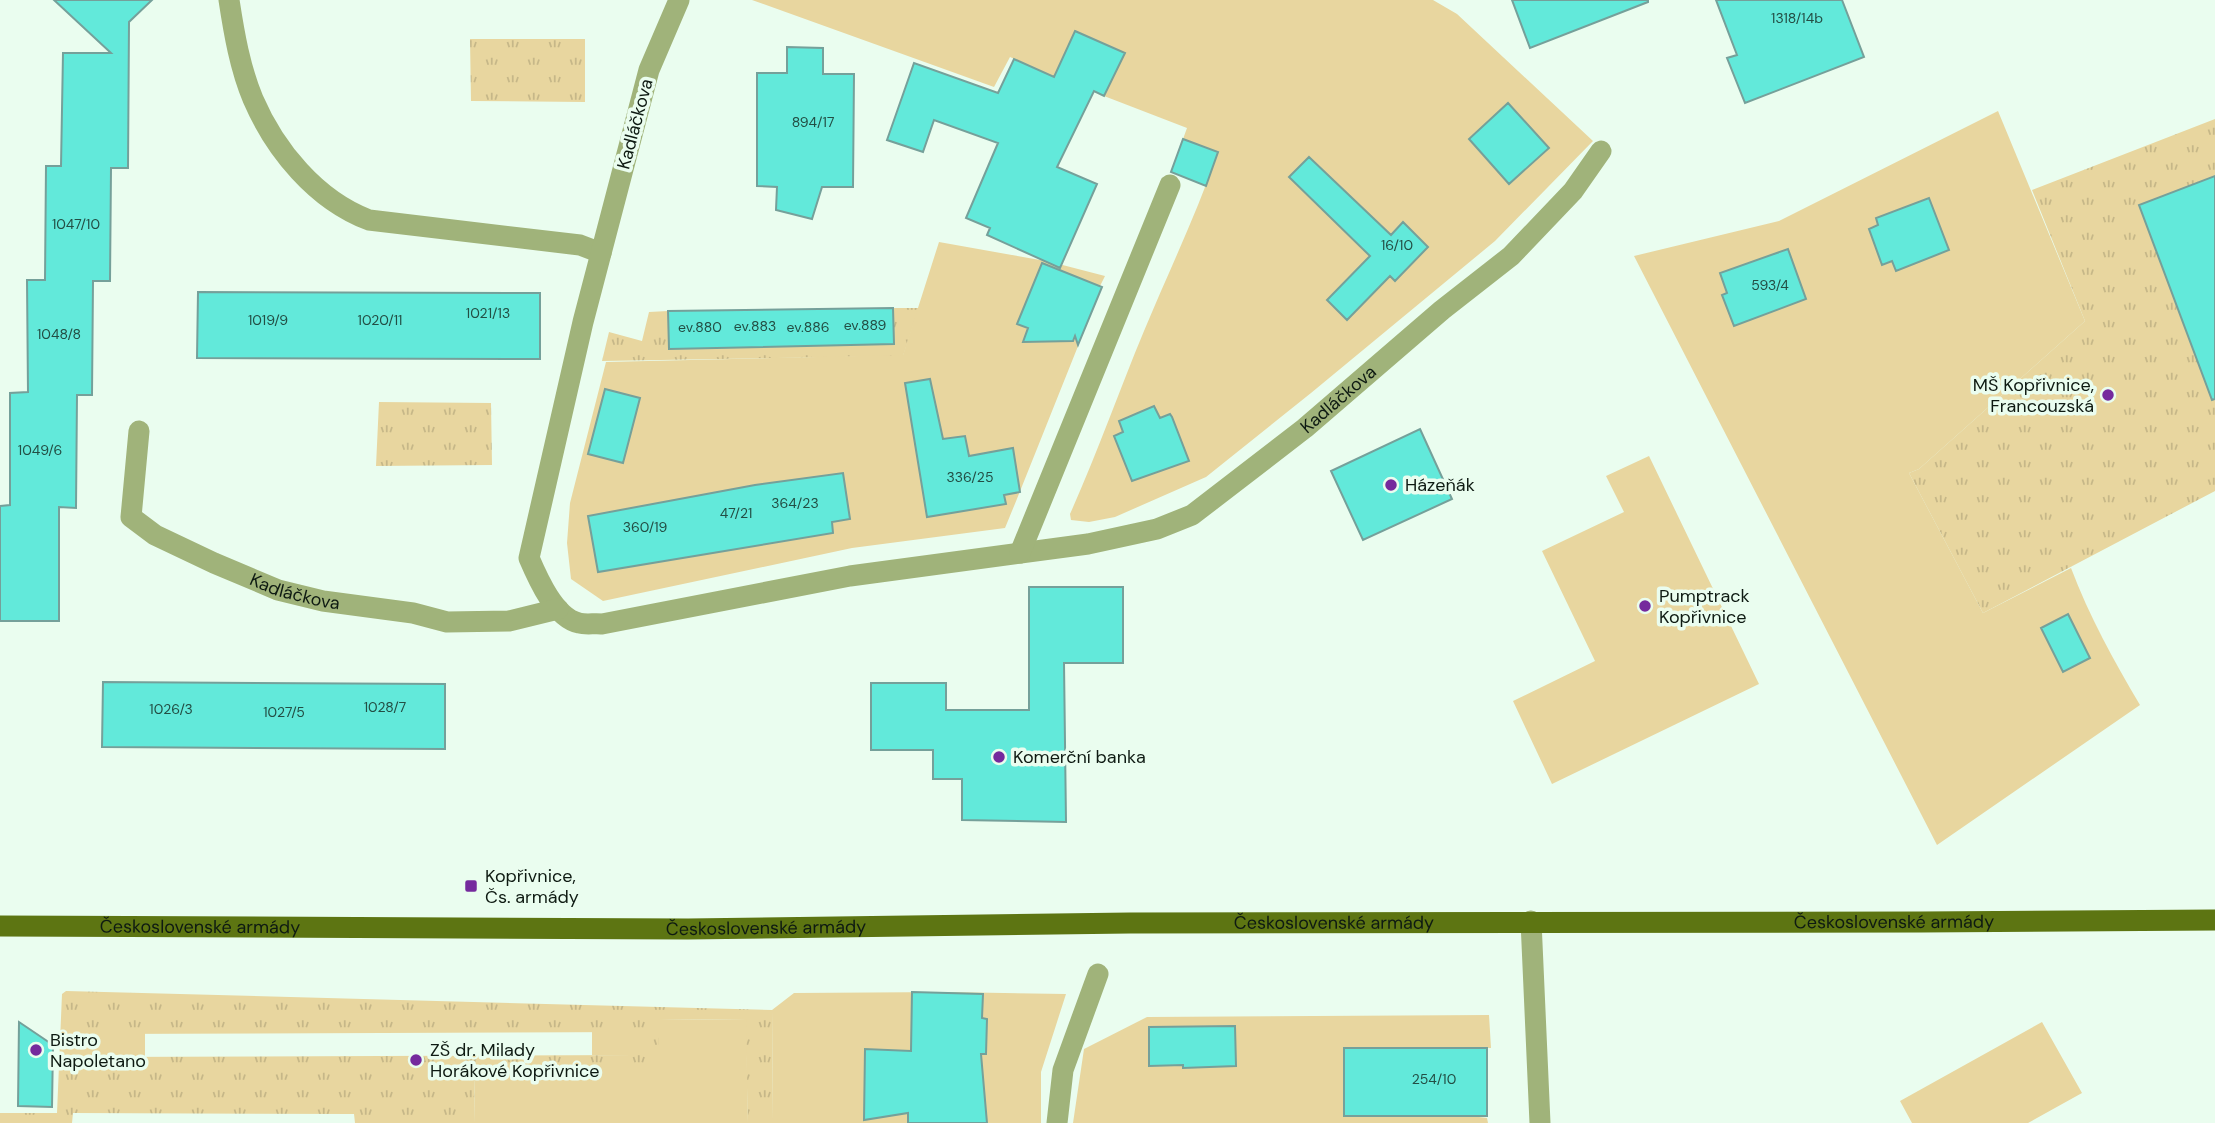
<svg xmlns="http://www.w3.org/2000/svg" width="2215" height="1123" viewBox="0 0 2215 1123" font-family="'DM Sans',sans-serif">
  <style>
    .grass { fill: url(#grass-tufts); fill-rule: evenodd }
    .garden { fill: #e8d69f }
    .building { fill: #62e9da; stroke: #75a09a; stroke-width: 2 }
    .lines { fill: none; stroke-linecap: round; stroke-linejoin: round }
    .minor { stroke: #a0b37a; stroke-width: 21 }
    .major { stroke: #5d7512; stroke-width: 21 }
    .poi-dot { fill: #752a9d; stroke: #eafdef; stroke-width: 2.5 }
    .labels { text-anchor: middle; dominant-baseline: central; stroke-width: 7; stroke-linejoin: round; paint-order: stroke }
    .number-label { font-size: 14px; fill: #234e44 }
    .street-label { font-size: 18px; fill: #0e1a12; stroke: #eafdef }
    .poi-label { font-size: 18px; fill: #0e1a12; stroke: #eafdef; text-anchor: start }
  </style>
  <defs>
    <pattern id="grass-tufts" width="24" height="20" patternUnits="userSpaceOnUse" patternTransform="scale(1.75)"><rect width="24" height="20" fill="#e8d69f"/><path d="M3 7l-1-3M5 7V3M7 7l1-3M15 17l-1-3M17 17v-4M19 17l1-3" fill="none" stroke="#c6b788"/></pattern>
  </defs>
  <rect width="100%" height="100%" fill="#eafdef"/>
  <path class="grass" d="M 470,39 L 585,39 L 585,102 L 471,101 Z
    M 2215,119 L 2215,491 L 1983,613 L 1909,473 L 1919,469 L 2085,321 L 2032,190 Z
    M 893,308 L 919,308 L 903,356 L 602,361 L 609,332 L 642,341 L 649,312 L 668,311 L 894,343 Z
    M 379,402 L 491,403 L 492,465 L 376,466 Z
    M 66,991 L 772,1010 L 773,1119 L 797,1119 L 797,1123 L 748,1123 L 745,1019 L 659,1020 L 659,1069 L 474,1069 L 475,1123 L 355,1123 L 354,1114 L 73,1113 L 72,1123 L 0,1123 L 0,1113 L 57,1113 L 62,994 ZM 638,1032 L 637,1055 L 100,1057 L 100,1034 Z"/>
  <path class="garden" d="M 752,0 L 1433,0 L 1457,14 L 1593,141 L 1495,241 L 1311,393 L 1206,477 L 1115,517 L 1089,522 L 1071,520 L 1070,514 C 1097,454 1119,391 1144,331 C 1169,271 1197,213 1218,152 L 1183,139 L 1187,128 L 1104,96 L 1125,53 L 1076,31 L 1054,77 L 1010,57 L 994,87 Z
    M 1998,111 L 2085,321 L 1919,469 L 1909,473 L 1983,613 L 2071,568 C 2089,616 2114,661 2140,705 L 1937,845 L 1634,256 L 1779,221 Z
    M 939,242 L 1051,262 L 1105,276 L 1100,286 L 1102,287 C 1069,367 1038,448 1005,528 L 852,548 L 603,601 L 571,579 L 567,543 L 570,503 L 606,362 L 903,355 Z
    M 1649,456 L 1759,684 L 1552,784 L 1513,701 L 1595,661 L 1542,551 L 1624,512 L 1606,476 Z
    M 946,992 L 1066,994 L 1041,1072 L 1041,1123 L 797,1123 L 796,1119 L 773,1120 L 772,1010 L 794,993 Z
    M 1489,1015 L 1491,1048 L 1344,1049 L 1344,1116 L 1471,1116 L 1487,1118 L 1488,1123 L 1073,1123 L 1084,1049 L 1147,1017 Z
    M 746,1019 L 748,1123 L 475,1123 L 474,1069 L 659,1069 L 659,1020 Z
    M 2042,1022 L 2082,1093 L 2028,1123 L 1912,1123 L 1900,1101 Z
    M 592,1032 L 638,1032 L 638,1055 L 592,1055 Z
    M 100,1033 L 145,1033 L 145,1057 L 100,1057 Z"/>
  <path class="building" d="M 54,0 L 152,0 L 129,22 L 128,168 L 111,168 L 110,281 L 93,281 L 92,395 L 77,395 L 76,508 L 59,507 L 59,621 L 0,621 L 0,506 L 10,505 L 10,393 L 28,392 L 27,280 L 45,280 L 46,166 L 61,166 L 63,53 L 111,53 Z
    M 1512,0 L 1648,0 L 1648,2 L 1530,48 Z
    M 1716,0 L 1842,0 L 1864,57 L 1745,103 L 1727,58 L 1737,55 Z
    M 1075,31 L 1125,53 L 1104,96 L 1094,91 L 1057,167 L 1097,184 L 1060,268 L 987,235 L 990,228 L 966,218 L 998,143 L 934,120 L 923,152 L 887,140 L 914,63 L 998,93 L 1014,59 L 1054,77 Z
    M 787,47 L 823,48 L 823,74 L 854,74 L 853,187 L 822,187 L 812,219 L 776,210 L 777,187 L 757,186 L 757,73 L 787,73 Z
    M 1508,103 L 1549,148 L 1509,184 L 1469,139 Z
    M 1183,139 L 1218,152 L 1206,186 L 1171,172 Z
    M 1309,157 L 1391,235 L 1403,222 L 1428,247 L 1395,281 L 1390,276 L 1347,320 L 1327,300 L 1370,256 L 1289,177 Z
    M 2215,176 L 2215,399 L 2212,400 L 2139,205 Z
    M 1929,198 L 1949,250 L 1896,271 L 1892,261 L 1882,265 L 1869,229 L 1878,225 L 1876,218 Z
    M 1788,249 L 1806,299 L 1734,326 L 1722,295 L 1727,293 L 1720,273 Z
    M 1042,263 L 1102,287 L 1078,345 L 1075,336 L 1073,341 L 1023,342 L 1028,328 L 1017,324 Z
    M 198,292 L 540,293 L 540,359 L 197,358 Z
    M 893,308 L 894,344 L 669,349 L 668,311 Z
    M 930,379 L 943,439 L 965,436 L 969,456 L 1013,448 L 1020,492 L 1004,495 L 1006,504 L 927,517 L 905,383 Z
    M 605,389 L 640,398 L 623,463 L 588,454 Z
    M 1154,406 L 1160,418 L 1170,414 L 1172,417 L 1189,461 L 1132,481 L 1114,436 L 1123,432 L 1119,421 Z
    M 1420,429 L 1452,499 L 1363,540 L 1331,471 Z
    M 843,473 L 850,519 L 832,522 L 833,533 L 598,572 L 588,516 L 755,485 Z
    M 1029,587 L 1123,587 L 1123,663 L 1064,663 L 1066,822 L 962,820 L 962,779 L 933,779 L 933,750 L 871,750 L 871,683 L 946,683 L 946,710 L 1029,710 Z
    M 2068,614 L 2090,658 L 2063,672 L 2041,628 Z
    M 103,682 L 445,684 L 445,749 L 102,747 Z
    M 912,992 L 983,994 L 982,1018 L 987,1019 L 986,1054 L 981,1054 L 987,1123 L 908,1123 L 908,1113 L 864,1120 L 865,1049 L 911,1051 Z
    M 19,1022 L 53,1045 L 52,1107 L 18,1106 Z
    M 1235,1026 L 1236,1066 L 1183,1068 L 1183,1065 L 1149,1066 L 1149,1027 Z
    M 1344,1048 L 1487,1048 L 1487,1116 L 1344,1116 Z"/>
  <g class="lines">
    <g class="minor">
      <path d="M 229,0 C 234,33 240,68 253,99 C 275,150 316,200 369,220 L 580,245 L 601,253"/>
      <path id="s1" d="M 679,0 L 649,70 L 583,322 L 529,558 C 538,579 555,618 579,623 C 586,625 595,623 602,624 L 850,576 L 1088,544 L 1157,529 L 1192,515 L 1305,428 L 1442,310 L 1511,256 L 1573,191 L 1601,151"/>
      <path id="s2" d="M 139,431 L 131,517 L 155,535 L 214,563 L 278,590 L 323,601 L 413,613 L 447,622 L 509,621 L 558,609"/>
      <path d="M 1020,553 L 1170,185"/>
      <path d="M 1531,921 L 1540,1123"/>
      <path d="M 1057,1123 L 1063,1070 L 1098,974"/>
    </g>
    <path class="major" id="s3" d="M 0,926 L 688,929 L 1130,923 L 1921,922 L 2215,920"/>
  </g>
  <g class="poi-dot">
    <circle cx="2108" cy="395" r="7"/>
    <circle cx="1391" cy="485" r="7"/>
    <circle cx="1645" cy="606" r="7"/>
    <circle cx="999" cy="757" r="7"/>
    <rect x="464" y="879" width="14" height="14" rx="3.5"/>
    <circle cx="36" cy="1050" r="7"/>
    <circle cx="416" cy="1060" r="7"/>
  </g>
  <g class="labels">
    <g class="number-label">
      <text x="1797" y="18">1318/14b</text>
      <text x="813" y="122">894/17</text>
      <text x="76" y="224">1047/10</text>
      <text x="1397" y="245">16/10</text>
      <text x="1770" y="285">593/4</text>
      <text x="488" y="313">1021/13</text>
      <text x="268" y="320">1019/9</text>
      <text x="380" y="320">1020/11</text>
      <text x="865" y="325">ev.889</text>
      <text x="755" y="326">ev.883</text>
      <text x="700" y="327">ev.880</text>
      <text x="808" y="327">ev.886</text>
      <text x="59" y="334">1048/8</text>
      <text x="40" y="450">1049/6</text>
      <text x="970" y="477">336/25</text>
      <text x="795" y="503">364/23</text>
      <text x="736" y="513">47/21</text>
      <text x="645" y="527">360/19</text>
      <text x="385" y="707">1028/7</text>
      <text x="171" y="709">1026/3</text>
      <text x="284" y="712">1027/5</text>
      <text x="1434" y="1079">254/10</text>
    </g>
    <g class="street-label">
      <text transform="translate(635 124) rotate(-75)">Kadláčkova</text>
      <text stroke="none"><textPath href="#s1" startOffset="1474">Kadláčkova</textPath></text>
      <text stroke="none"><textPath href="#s2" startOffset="268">Kadláčkova</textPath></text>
      <text stroke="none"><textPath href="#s3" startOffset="1894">Československé armády</textPath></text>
      <text stroke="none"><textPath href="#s3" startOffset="1334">Československé armády</textPath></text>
      <text stroke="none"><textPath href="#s3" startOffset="200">Československé armády</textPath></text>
      <text stroke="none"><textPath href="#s3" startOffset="766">Československé armády</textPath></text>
    </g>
    <g class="poi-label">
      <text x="2094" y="385" text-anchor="end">MŠ Kopřivnice,<tspan x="2094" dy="21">Francouzská</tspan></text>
      <text x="1405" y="485">Házeňák</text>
      <text x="1659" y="596">Pumptrack<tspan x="1659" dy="21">Kopřivnice</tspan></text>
      <text x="1013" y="757">Komerční banka</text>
      <text x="485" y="876">Kopřivnice,<tspan x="485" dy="21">Čs. armády</tspan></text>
      <text x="50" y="1040">Bistro<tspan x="50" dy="21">Napoletano</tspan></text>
      <text x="430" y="1050">ZŠ dr. Milady<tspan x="430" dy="21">Horákové Kopřivnice</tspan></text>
    </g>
  </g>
</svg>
